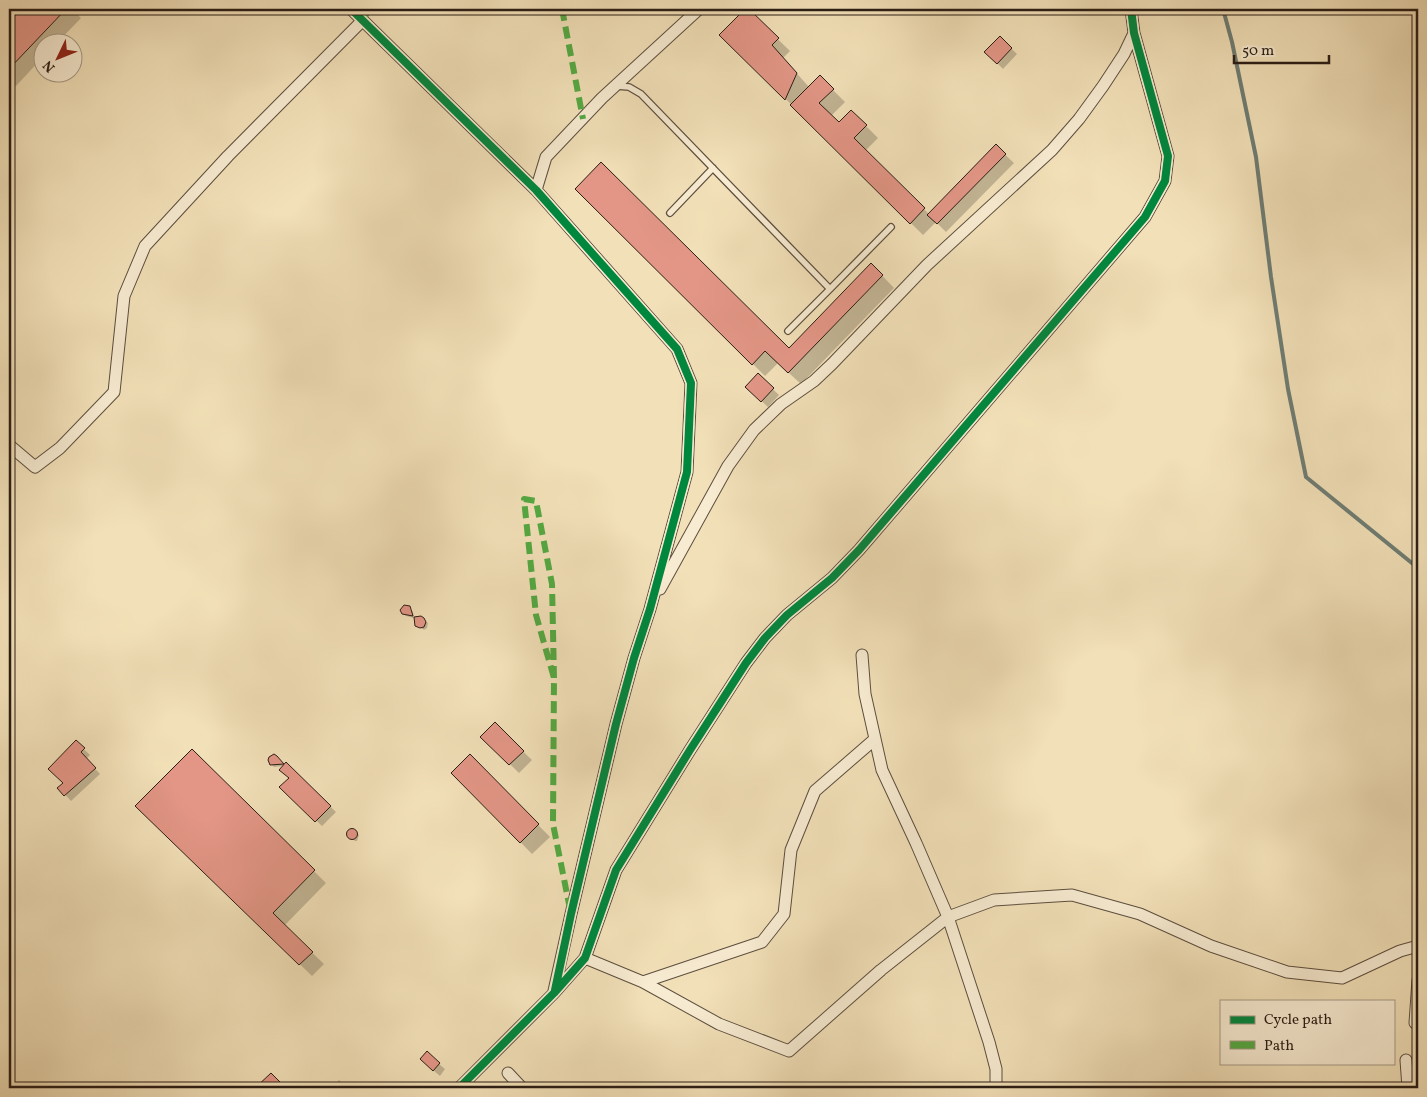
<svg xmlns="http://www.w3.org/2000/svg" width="1427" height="1097" viewBox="0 0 1427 1097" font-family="Vollkorn,serif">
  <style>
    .shadow { fill: #0003 }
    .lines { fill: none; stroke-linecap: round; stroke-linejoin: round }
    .stream { stroke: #6e7d74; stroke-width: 4 }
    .building { fill: #e39686; stroke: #2a1d15 }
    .lane-casing { stroke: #5c4e3e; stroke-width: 8 }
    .street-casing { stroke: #5c4e3e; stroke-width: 13 }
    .lane { stroke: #f7ebd1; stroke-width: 5.5 }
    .street { stroke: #f7ebd1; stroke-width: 11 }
    .quiet { stroke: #53a942; stroke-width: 6; stroke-dasharray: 12 6; stroke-linecap: butt }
    .cycleway-casing { stroke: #f7ebd1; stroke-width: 11 }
    .cycleway { stroke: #00873e; stroke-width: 8 }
  </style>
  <rect width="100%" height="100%" fill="#f2e0b8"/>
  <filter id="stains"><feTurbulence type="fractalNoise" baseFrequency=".004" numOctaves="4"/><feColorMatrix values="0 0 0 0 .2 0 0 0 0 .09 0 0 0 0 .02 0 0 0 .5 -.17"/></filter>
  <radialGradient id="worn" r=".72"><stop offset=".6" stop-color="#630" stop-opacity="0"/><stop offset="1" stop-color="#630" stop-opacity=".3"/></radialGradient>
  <path class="shadow" d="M 9,9 L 72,9 L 81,18 L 58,42 L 42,42 L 42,58 L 16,86 L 9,80 Z
    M 747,9 L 790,51 L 783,58 L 809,87 L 820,77 L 845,102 L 831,116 L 839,124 L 851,111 L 878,138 L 865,151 L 929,214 L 996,146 L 1014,163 L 946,232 L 936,222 L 923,235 L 721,35 Z
    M 1000,38 L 1017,54 L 1003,69 L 986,52 Z
    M 577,189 L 789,350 L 871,264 L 894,288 L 801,384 L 778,363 L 765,376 Z
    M 758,375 L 779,395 L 768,407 L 752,392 Z
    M 408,607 L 413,612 L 414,618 L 406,616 L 403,613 Z
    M 425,621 L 428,623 L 427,628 L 424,630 L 417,625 Z
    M 495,724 L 532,760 L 519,773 L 482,737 Z
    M 76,742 L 90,755 L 86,759 L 100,774 L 71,801 L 59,788 L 65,783 Z
    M 192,751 L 326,883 L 284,926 L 324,964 L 312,976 L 137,806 Z
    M 274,756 L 284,766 L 286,763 L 336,812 L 322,826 L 281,787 L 290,778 L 284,766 L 274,767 L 271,764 Z
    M 470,756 L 550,837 L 532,854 L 453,773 Z
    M 352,829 L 359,835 L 357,841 L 355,841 L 348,835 L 348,831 Z
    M 439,1064 L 445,1069 L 440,1076 L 427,1065 Z
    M 339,1080 L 348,1088 L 332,1088 Z
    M 323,1085 L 327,1088 L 319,1088 Z"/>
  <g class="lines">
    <path class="stream" d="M 1223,9 L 1232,42 L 1256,157 L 1271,277 L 1288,389 L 1306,477 L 1418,568"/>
  </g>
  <path class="building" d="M 9,9 L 66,9 L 9,69 Z
    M 745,9 L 749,9 L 779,38 L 772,45 L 797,73 L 785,100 L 719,35 Z
    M 1000,36 L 1012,48 L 997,64 L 984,52 Z
    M 820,75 L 834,89 L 819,103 L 839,122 L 851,110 L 867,125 L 854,138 L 925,208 L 910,224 L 790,105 Z
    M 996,144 L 1006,154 L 937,224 L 927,215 Z
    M 601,162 L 789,348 L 871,263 L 883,275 L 788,373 L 765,351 L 752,365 L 575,189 Z
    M 758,373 L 774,388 L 761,402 L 745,387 Z
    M 404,605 L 410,606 L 413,616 L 402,614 L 400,610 Z
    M 421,616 L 424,618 L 426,622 L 424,627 L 420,628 L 415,626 L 414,617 Z
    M 495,722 L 524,751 L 509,765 L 480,737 Z
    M 76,740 L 85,748 L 81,752 L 96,768 L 64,796 L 57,788 L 63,783 L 48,769 Z
    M 192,749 L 315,870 L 273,913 L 313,952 L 299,965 L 135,806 Z
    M 274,754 L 277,756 L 284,764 L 270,765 L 268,760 L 269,757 Z
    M 470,754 L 539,824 L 520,843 L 451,773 Z
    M 286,762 L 331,806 L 315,822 L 279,787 L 289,778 L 279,770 Z
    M346.5 834a5.5 5.5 0 1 1 11 0a5.5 5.5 0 1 1-11 0Z
    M 427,1051 L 440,1063 L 433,1071 L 420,1059 Z
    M 271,1073 L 286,1088 L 255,1088 Z"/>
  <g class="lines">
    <g class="lane-casing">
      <path id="lane" d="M 616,86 L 629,87 L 641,94 L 830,289 L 788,331
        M 670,213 L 713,168
        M 830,289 L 891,227"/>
    </g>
    <g class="street-casing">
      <path id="street" d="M 351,9 L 536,190 L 677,349 L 691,383 L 687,472 L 650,609 L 634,658 L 616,724 L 571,914 L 554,991
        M 536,190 L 546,157 L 602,98 L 699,9
        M 9,445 L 35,467 L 60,448 L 114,392 L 124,296 L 145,246 L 228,156 L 363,20
        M 660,589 L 728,466 L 754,430 L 781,404 L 814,381 L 832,364 L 927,265 L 1052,150 L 1079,119 L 1103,86 L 1124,54 L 1134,33
        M 862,655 L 865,694 L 882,770 L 916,843 L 948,917 L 989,1042 L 996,1069 L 996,1088
        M 585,958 L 643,982 L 719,1024 L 789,1051 L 881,970 L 948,917 L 994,900 L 1072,895 L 1140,914 L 1211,946 L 1287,972 L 1342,978 L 1400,951 L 1418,946
        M 643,982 L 762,942 L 784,914 L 791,850 L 815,791 L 875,739
        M 1415,1023 L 1418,980
        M 1406,1060 L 1408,1088
        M 508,1073 L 522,1088
        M 459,1088 L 554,993 L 585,958 L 616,870 L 690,750 L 746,663 L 765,638 L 787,615 L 832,578 L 859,550 L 1145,217 L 1165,181 L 1168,156 L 1134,33 L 1131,9"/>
    </g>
    <use href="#lane" class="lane"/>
    <use href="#street" class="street"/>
    <path class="quiet" d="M 562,9 L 583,119
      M 363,20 L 369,9
      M 554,678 L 552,584 L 536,501 L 524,499 L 536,615 L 554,678 L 553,824 L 570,909"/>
    <g class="cycleway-casing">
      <path id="cycleway" d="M 351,9 L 536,190 L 677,349 L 691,383 L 687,472 L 650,609 L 634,658 L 616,724 L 571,914 L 555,990
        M 459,1088 L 554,993 L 585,958 L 616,870 L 690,750 L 746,663 L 765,638 L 787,615 L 832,578 L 859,550 L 1145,217 L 1165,181 L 1168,156 L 1134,33 L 1131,9"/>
    </g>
    <use href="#cycleway" class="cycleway"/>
  </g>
  <rect width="1427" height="1097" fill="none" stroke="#f2e0b8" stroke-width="30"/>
  <rect x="10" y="10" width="1407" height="1077" fill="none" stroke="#2a1d15" stroke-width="2.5"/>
  <rect x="15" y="15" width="1397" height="1067" fill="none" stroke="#2a1d15"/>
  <rect x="1220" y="1000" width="175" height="65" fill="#f7ebd1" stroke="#a59986"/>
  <rect x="1230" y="1016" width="25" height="8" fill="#00873e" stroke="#a59986"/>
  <text x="1264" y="1024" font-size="15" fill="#2a1d15">Cycle path</text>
  <rect x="1230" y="1041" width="25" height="8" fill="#53a942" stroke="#a59986"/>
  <text x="1264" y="1050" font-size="15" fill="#2a1d15">Path</text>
  <g transform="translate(58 58) rotate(227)"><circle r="24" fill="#f7ebd1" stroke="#a59986"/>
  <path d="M0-4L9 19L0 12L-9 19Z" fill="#8f2418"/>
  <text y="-8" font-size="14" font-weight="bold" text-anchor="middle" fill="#2a1d15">N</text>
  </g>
  <path d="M1234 55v8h95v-8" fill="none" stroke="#2a1d15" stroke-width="2.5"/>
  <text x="1242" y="55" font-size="15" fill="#2a1d15" stroke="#f7ebd1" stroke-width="4" paint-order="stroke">50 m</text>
  <rect width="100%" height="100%" filter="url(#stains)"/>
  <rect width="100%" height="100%" fill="url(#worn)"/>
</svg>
